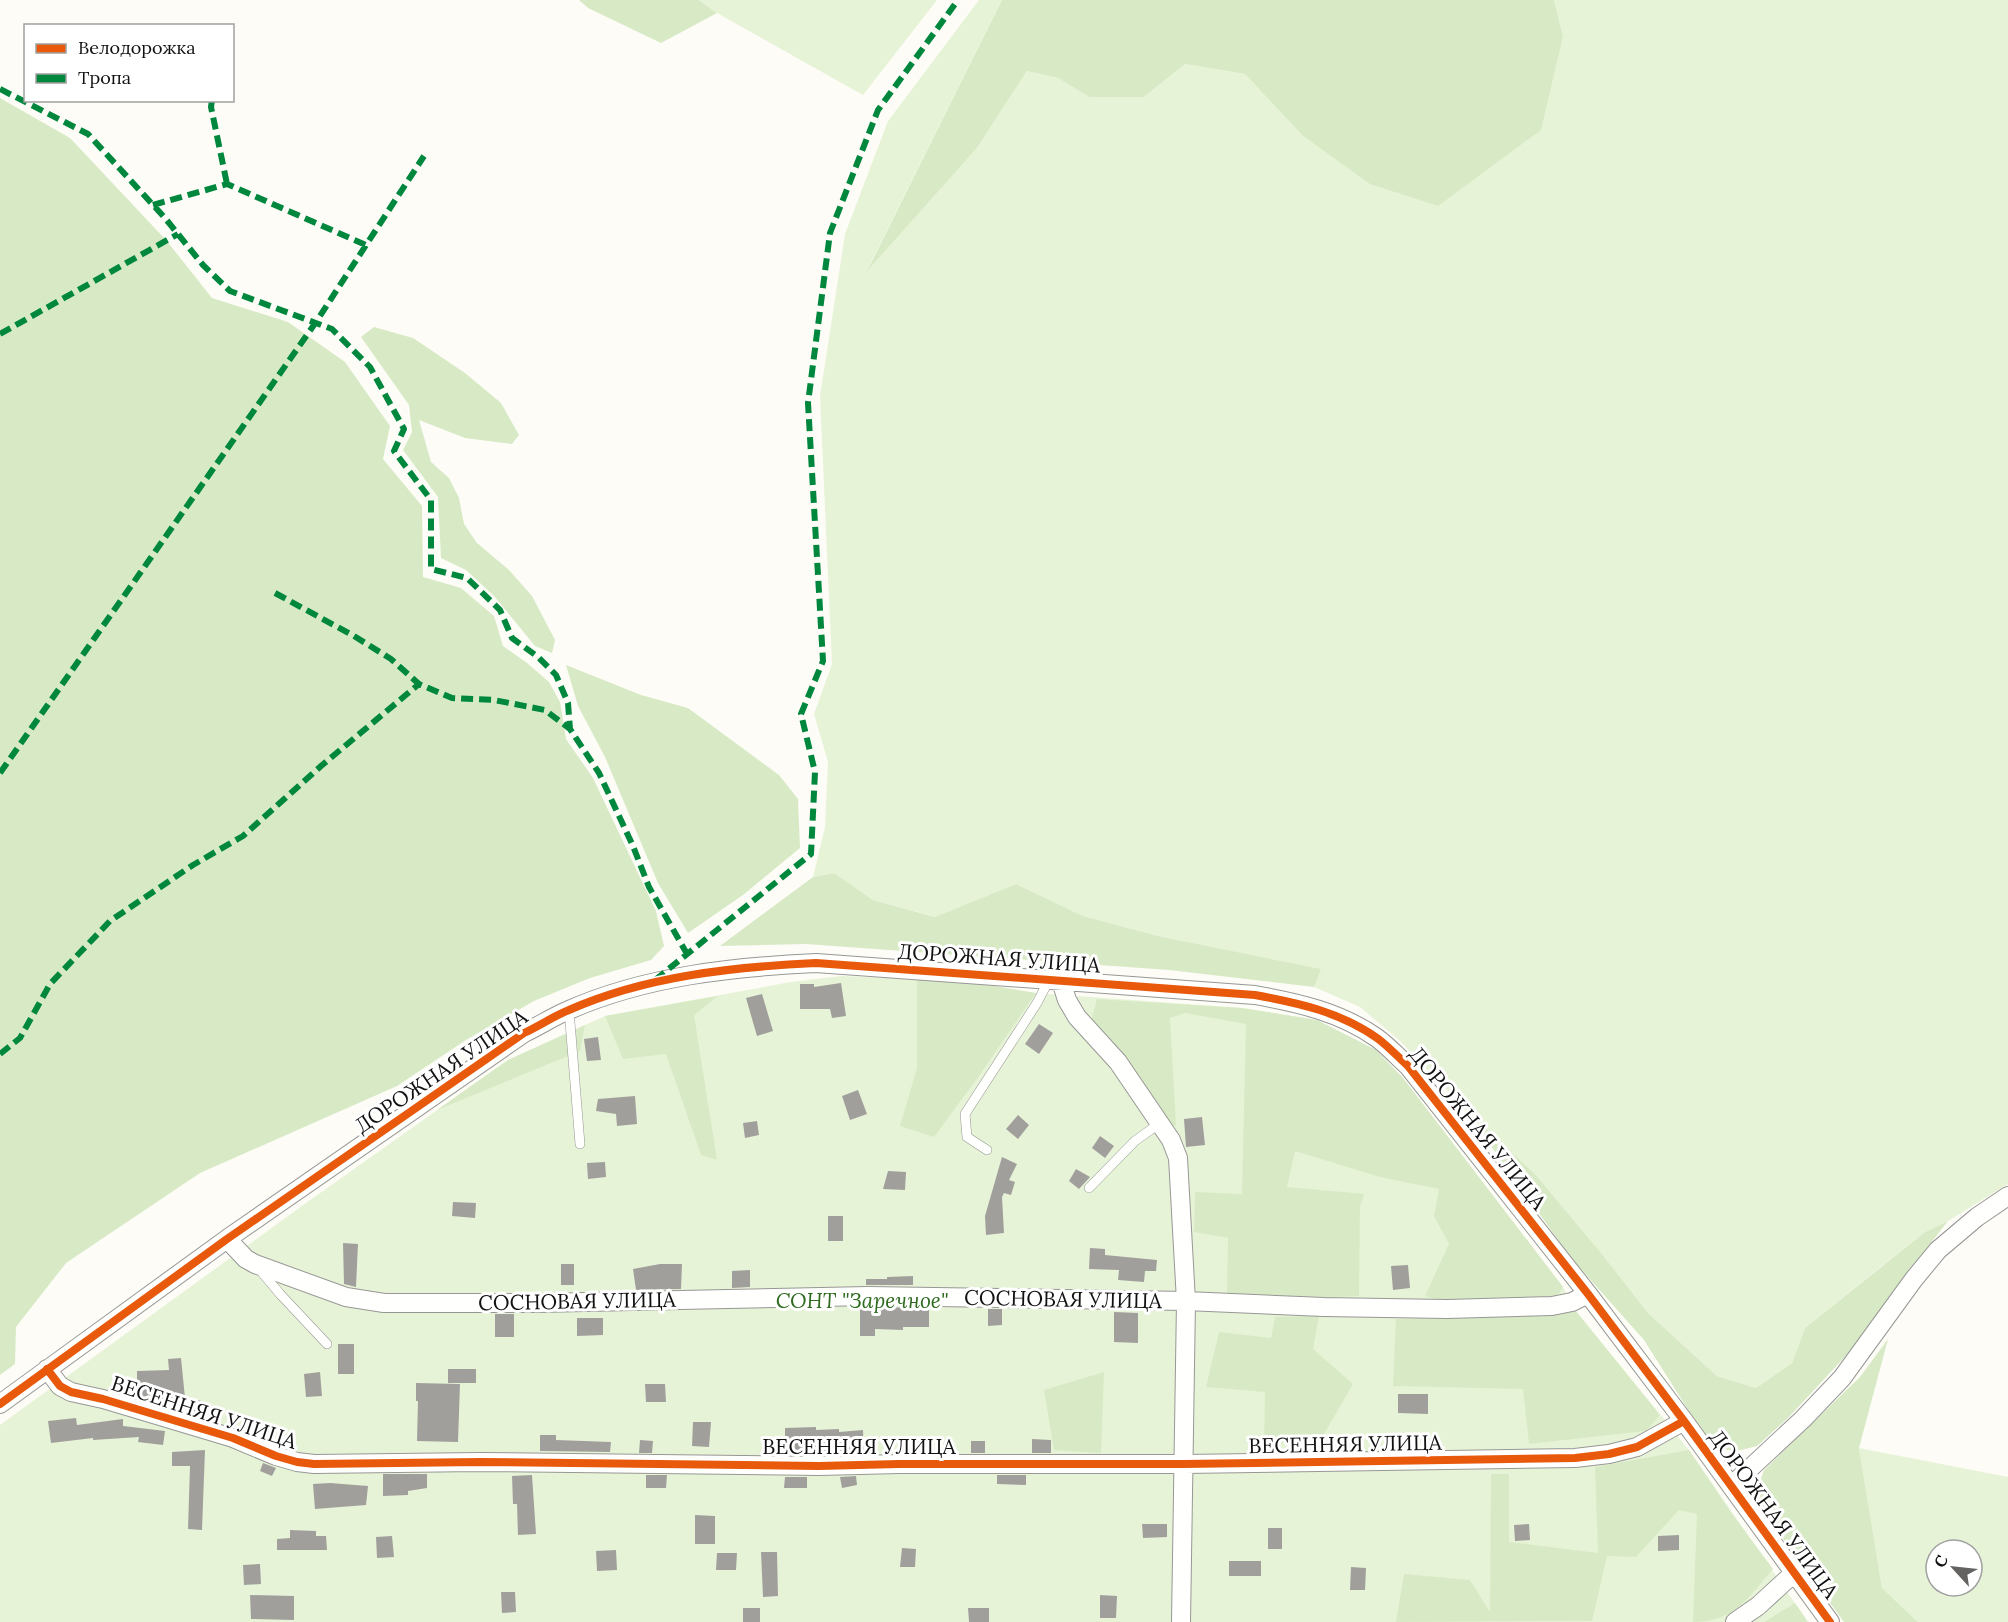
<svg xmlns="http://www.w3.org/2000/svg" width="2008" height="1622" viewBox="0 0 2008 1622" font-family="Lora,serif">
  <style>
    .green { fill: #e7f3d7; fill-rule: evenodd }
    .forest { fill: #d8eac5 }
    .building { fill: #a19f9c }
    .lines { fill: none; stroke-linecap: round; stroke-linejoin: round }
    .service-casing { stroke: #979795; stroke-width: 10 }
    .minor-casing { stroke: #979795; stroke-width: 20 }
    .service { stroke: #fffffe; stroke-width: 9 }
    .minor { stroke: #fffffe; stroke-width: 18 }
    .quiet { stroke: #00873e; stroke-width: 6; stroke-dasharray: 12 6; stroke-linecap: butt }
    .cycleway-casing { stroke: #fff; stroke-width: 11 }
    .cycleway { stroke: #e8590c; stroke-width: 8 }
    .labels { text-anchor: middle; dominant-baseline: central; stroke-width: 6; stroke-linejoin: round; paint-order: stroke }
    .street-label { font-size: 21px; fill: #111; stroke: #fff }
    .park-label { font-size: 21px; font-style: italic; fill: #2f6b1f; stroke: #fff }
  </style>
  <rect width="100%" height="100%" fill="#fdfcf7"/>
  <path class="green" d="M 699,0 L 937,0 L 863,95 L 717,13 Z
    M 979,0 L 1002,0 L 868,268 L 977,148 L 1027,71 L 1058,78 L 1089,97 L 1144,97 L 1185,64 L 1245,74 L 1302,135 L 1563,36 L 1554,0 L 2008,0 L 2008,1184 L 1948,1221 L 1925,1232 L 1873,1273 L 1805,1328 L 1792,1363 L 1756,1388 L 1717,1376 L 1648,1313 L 1602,1254 L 1535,1174 L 1463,1107 L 1399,1040 L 1360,1007 L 1314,987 L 1320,969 L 1158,936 L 1083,916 L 1016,884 L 936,917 L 873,900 L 834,873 L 813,877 L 825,827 L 828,762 L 814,714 L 832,664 L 820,396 L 845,234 L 888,121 Z
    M 841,976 L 963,981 L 1036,993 L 1242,1008 L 1317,1020 L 1376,1050 L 1403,1078 L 1426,1108 L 1563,1287 L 1575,1310 L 1689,1450 L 1808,1622 L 0,1622 L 0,1425 L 306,1203 L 508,1060 L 605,1016 L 791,982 Z
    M 1859,1448 L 2008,1477 L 2008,1622 L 1918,1622 L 1882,1588 ZM 1936,1550 L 1972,1550 L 1972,1586 L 1936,1586 Z"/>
  <path class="forest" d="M 579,0 L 699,0 L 717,13 L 661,43 L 588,8 Z
    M 1002,0 L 1554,0 L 1563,36 L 1541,130 L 1438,206 L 1370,184 L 1302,135 L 1245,74 L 1185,64 L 1144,97 L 1089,97 L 1058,78 L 1027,71 L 977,148 L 867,271 Z
    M 0,98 L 70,138 L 166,240 L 212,298 L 288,322 L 345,362 L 390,426 L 383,459 L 422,506 L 423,577 L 461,588 L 494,616 L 503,646 L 527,663 L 549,682 L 560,702 L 566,739 L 593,778 L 656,911 L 664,946 L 651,960 L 590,978 L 534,1001 L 466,1040 L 397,1086 L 200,1173 L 66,1263 L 16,1327 L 15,1364 L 0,1375 Z
    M 374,327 L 413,338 L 465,373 L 501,403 L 519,435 L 512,444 L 465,438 L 419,420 L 431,462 L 449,478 L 459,498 L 464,524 L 477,543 L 509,570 L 532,596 L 555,640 L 552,653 L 535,646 L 494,596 L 466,570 L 441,558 L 438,497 L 403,450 L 412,432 L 409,405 L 361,337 Z
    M 566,665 L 641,695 L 688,708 L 779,775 L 798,799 L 800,848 L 743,895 L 688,933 L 658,883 L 605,757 L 578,706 Z
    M 834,873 L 873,900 L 935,917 L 1016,884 L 1083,916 L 1158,936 L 1321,969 L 1314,987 L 1169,970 L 806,944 L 720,946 L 813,877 Z
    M 917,979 L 963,981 L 1036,993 L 979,1076 L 934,1137 L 900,1126 L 917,1068 Z
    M 718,996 L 694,1015 L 717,1160 L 701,1155 L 666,1054 L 623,1059 L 605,1016 Z
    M 1097,999 L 1242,1008 L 1317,1020 L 1376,1050 L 1403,1078 L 1563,1287 L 1554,1301 L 1448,1303 L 1425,1296 L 1449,1244 L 1434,1216 L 1439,1189 L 1380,1177 L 1295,1151 L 1287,1187 L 1364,1194 L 1360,1207 L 1359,1296 L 1328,1297 L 1227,1295 L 1228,1238 L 1194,1232 L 1195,1192 L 1242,1194 L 1246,1024 L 1185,1013 L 1170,1018 L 1176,1125 L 1172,1128 L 1109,1038 L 1090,1025 Z
    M 585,1025 L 580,1051 L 437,1110 L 508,1060 Z
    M 1463,1107 L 1535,1174 L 1602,1254 L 1648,1313 L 1717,1376 L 1756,1388 L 1792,1363 L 1805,1328 L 1925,1232 L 1948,1221 L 1908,1272 L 1853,1348 L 1788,1418 L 1757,1446 L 1737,1451 L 1722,1449 L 1706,1438 L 1644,1340 L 1571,1258 Z
    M 1575,1310 L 1660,1415 L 1646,1431 L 1529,1444 L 1523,1389 L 1393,1386 L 1396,1319 L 1559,1315 Z
    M 1319,1316 L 1313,1349 L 1353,1384 L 1320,1441 L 1264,1444 L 1265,1392 L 1206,1387 L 1219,1332 L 1271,1338 L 1275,1317 Z
    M 1888,1339 L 1859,1448 L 1882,1588 L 1918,1622 L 1844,1622 L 1754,1499 L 1764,1470 L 1860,1377 Z
    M 1104,1372 L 1101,1453 L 1054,1450 L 1044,1390 Z
    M 1689,1450 L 1730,1511 L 1773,1569 C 1748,1598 1734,1622 1693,1622 L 1697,1514 L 1679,1510 L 1636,1557 L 1607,1556 L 1592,1621 L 1396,1622 L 1404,1574 L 1470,1580 L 1490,1612 L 1491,1474 L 1509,1474 L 1509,1542 L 1598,1553 L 1595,1467 Z
    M 1795,1603 L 1808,1622 L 1764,1622 Z"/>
  <path class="building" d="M 841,983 L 846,1016 L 832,1018 L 830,1009 L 800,1009 L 800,984 L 814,984 L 814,987 Z
    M 762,994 L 773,1031 L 757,1036 L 746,998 Z
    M 1039,1024 L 1053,1033 L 1039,1054 L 1025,1044 Z
    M 598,1037 L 601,1060 L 587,1061 L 584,1039 Z
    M 858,1090 L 867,1114 L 850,1120 L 842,1096 Z
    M 635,1096 L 637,1124 L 617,1126 L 616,1114 L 596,1111 L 598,1099 Z
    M 1018,1115 L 1029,1125 L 1018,1139 L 1006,1129 Z
    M 1202,1117 L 1205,1145 L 1186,1147 L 1184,1119 Z
    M 757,1121 L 759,1135 L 745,1138 L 743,1123 Z
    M 1100,1136 L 1114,1146 L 1105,1158 L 1092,1148 Z
    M 1002,1157 L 1017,1164 L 1009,1180 L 1015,1182 L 1011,1195 L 1004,1193 L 1002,1197 L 1004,1233 L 986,1235 L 985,1216 Z
    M 605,1162 L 606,1177 L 588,1179 L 587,1163 Z
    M 1076,1169 L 1090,1177 L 1079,1189 L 1069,1181 Z
    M 888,1171 L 906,1172 L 905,1190 L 883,1189 Z
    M 453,1202 L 476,1203 L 475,1218 L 452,1216 Z
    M 828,1216 L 843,1216 L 843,1241 L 828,1241 Z
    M 343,1243 L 358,1244 L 356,1287 L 344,1284 Z
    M 1090,1248 L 1105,1249 L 1105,1255 L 1157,1260 L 1156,1271 L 1145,1271 L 1144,1282 L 1118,1280 L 1119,1270 L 1089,1269 Z
    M 561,1264 L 574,1264 L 574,1285 L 561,1285 Z
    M 660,1264 L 682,1264 L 681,1289 L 636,1290 L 633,1269 Z
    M 1408,1265 L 1410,1288 L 1393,1290 L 1391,1266 Z
    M 750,1270 L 750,1287 L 732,1288 L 732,1271 Z
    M 913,1276 L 913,1285 L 866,1285 L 866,1279 L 887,1279 L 887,1277 Z
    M 866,1307 L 929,1308 L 929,1327 L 903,1327 L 903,1330 L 875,1329 L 875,1336 L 860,1336 L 860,1309 Z
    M 988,1309 L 1002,1309 L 1002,1325 L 988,1326 Z
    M 1114,1312 L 1138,1313 L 1138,1343 L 1114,1342 Z
    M 495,1314 L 514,1314 L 514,1337 L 495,1337 Z
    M 577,1318 L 603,1318 L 603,1335 L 577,1336 Z
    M 338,1344 L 354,1344 L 354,1374 L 338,1374 Z
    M 181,1358 L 185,1398 L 156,1399 L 156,1397 L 137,1397 L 137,1371 L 169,1370 L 168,1359 Z
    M 448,1369 L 476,1369 L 476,1383 L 448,1383 Z
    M 320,1372 L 322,1396 L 306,1397 L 304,1374 Z
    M 416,1383 L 460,1384 L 458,1442 L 417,1441 L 418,1401 L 416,1401 Z
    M 645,1384 L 665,1384 L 666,1402 L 646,1402 Z
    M 1398,1394 L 1428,1394 L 1428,1414 L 1398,1413 Z
    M 192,1398 L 210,1404 L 206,1417 L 188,1411 Z
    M 76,1418 L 77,1425 L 123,1419 L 123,1426 L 165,1431 L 163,1445 L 138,1442 L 139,1437 L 93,1440 L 93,1438 L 51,1443 L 48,1421 Z
    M 693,1422 L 711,1422 L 709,1447 L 692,1446 Z
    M 816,1427 L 816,1430 L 839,1429 L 839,1432 L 863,1430 L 864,1454 L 785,1454 L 785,1428 Z
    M 540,1435 L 556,1435 L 556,1440 L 611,1442 L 610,1452 L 540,1451 Z
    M 1032,1439 L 1051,1440 L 1051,1453 L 1032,1453 Z
    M 640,1440 L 653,1441 L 652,1453 L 639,1453 Z
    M 971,1441 L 985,1441 L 985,1453 L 971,1453 Z
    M 205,1450 L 202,1530 L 188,1529 L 190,1466 L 172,1466 L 172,1452 Z
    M 263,1463 L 276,1468 L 272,1476 L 260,1471 Z
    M 383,1474 L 427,1474 L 427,1488 L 408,1491 L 408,1495 L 383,1496 Z
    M 532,1475 L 536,1534 L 518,1535 L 517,1504 L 513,1504 L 512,1476 Z
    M 646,1475 L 667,1475 L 666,1488 L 646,1488 Z
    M 997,1475 L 1026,1475 L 1026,1485 L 997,1484 Z
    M 856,1476 L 857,1485 L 842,1488 L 840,1477 Z
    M 785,1477 L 807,1477 L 807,1488 L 784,1488 Z
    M 330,1483 L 368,1486 L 366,1505 L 315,1509 L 313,1484 Z
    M 695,1515 L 715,1516 L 715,1544 L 695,1544 Z
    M 1142,1524 L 1167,1524 L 1167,1537 L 1143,1538 Z
    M 1529,1524 L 1530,1540 L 1515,1541 L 1514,1525 Z
    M 1268,1528 L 1282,1528 L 1282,1549 L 1268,1549 Z
    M 290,1530 L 316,1531 L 316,1536 L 326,1536 L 327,1550 L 277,1550 L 277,1539 L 290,1538 Z
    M 1679,1535 L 1679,1550 L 1658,1551 L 1658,1536 Z
    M 392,1536 L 394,1557 L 377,1558 L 376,1537 Z
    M 902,1548 L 916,1549 L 915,1567 L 900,1567 Z
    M 616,1550 L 617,1570 L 597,1571 L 596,1551 Z
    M 761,1552 L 777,1552 L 778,1596 L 763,1597 Z
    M 717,1553 L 737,1553 L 736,1570 L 716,1570 Z
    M 1229,1561 L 1261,1561 L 1261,1576 L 1229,1576 Z
    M 260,1564 L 261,1584 L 244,1585 L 243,1565 Z
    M 1351,1567 L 1366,1568 L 1365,1590 L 1350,1590 Z
    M 501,1592 L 515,1592 L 516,1612 L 502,1613 Z
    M 250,1595 L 294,1596 L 294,1620 L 251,1619 Z
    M 1100,1595 L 1117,1596 L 1116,1618 L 1100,1618 Z
    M 743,1608 L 760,1608 L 760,1622 L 743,1622 Z
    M 968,1608 L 989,1608 L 989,1622 L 969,1622 Z"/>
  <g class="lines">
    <g class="service-casing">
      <path id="service" d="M 569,1010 L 580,1144
        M 987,1150 L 967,1137 L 965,1114 L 1037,1003 L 1049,980
        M 1089,1188 L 1135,1141 L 1160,1123
        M 260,1270 L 280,1294 L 327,1344"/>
    </g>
    <g class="minor-casing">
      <path id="minor" d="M 1061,981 L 1067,1000 L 1077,1017 L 1118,1062 L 1171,1140 L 1178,1158 L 1186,1301 L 1181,1622
        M 227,1239 L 246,1259 L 255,1264 L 346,1297 L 384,1303 L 538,1303 L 868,1296 L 1186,1301 L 1324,1307 L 1447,1309 L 1552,1306 L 1572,1302 L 1588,1294
        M 47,1369 L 60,1386 L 71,1392 L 103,1399 L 233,1438 L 276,1456 L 297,1462 L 314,1464 L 480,1462 L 819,1466 L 899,1464 L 1184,1464 L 1575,1458 L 1609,1454 L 1637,1447 L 1684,1421
        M 0,1404 L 227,1239 L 524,1033 C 539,1026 554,1016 569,1010 C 646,976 733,967 816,963 L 1255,995 C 1299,1003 1340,1012 1377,1038 C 1388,1046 1398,1057 1408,1066 L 1588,1294 L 1684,1421 L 1830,1622
        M 1731,1486 L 1803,1419 L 1842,1378 L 1914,1279 L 1938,1250 L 1977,1217 L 2008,1196
        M 1735,1622 L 1758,1606 L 1794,1573"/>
    </g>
    <use href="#service" class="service"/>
    <use href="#minor" class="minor"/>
    <path class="quiet" d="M 0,89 L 88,134 L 165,218 L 203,265 L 230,291 L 332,329 L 370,367 L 404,429 L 394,451 L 431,500 L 431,569 L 467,578 L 500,610 L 512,638 L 538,657 L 556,675 L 568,703 L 570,729 L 599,773 L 633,846 L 649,887 L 687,954
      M 212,100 L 211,107 L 227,184
      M 153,205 L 227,184 L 366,245
      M 0,334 L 178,234
      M 275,593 L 354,636 L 391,659 L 419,684 L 452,698 L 494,700 L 545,710 L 570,729
      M 0,773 L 316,322 L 424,156
      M 655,980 L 811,854 L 815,772 L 801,714 L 823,661 L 808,403 L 830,233 L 878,110 L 958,0
      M 0,1054 L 20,1038 L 50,984 L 110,921 L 193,865 L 243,836 L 321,766 L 419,684"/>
    <g class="cycleway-casing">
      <path id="cycleway" d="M 47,1369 L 60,1386 L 71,1392 L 103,1399 L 233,1438 L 276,1456 L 297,1462 L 314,1464 L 480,1462 L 819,1466 L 899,1464 L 1184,1464 L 1575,1458 L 1609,1454 L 1637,1447 L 1684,1421
        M 0,1404 L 227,1239 L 524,1033 C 539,1026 554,1016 569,1010 C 646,976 733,967 816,963 L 1255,995 C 1299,1003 1340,1012 1377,1038 C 1388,1046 1398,1057 1408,1066 L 1588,1294 L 1684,1421 L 1830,1622"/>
    </g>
    <use href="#cycleway" class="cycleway"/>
  </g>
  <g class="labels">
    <g class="street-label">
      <text transform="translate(999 958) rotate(4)">ДОРОЖНАЯ УЛИЦА</text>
      <text transform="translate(441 1071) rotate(-34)">ДОРОЖНАЯ УЛИЦА</text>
      <text transform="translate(1478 1128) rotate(51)">ДОРОЖНАЯ УЛИЦА</text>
      <text transform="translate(1063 1299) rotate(1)">СОСНОВАЯ УЛИЦА</text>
      <text transform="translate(577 1301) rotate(-1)">СОСНОВАЯ УЛИЦА</text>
      <text transform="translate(204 1412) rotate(18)">ВЕСЕННЯЯ УЛИЦА</text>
      <text transform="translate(1345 1444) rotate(-1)">ВЕСЕННЯЯ УЛИЦА</text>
      <text x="859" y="1446">ВЕСЕННЯЯ УЛИЦА</text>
      <text transform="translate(1774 1514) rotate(54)">ДОРОЖНАЯ УЛИЦА</text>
    </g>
    <g class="park-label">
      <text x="862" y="1300">СОНТ "Заречное"</text>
    </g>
  </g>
  <rect x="24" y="24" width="210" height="78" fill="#ffffff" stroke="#a0a0a0" stroke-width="1.5"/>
  <rect x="36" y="44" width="30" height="9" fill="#e8590c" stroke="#a0a0a0" stroke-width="1.5"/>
  <text x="78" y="54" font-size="18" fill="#111111">Велодорожка</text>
  <rect x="36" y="74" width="30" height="9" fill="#00873e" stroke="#a0a0a0" stroke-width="1.5"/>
  <text x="78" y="84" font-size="18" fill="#111111">Тропа</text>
  <g transform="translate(1954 1568) rotate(297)"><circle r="28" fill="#ffffff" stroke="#a0a0a0" stroke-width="1.5"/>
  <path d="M0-4.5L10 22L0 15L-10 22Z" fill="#646362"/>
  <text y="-9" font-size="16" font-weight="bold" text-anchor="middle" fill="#111111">С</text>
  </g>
</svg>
